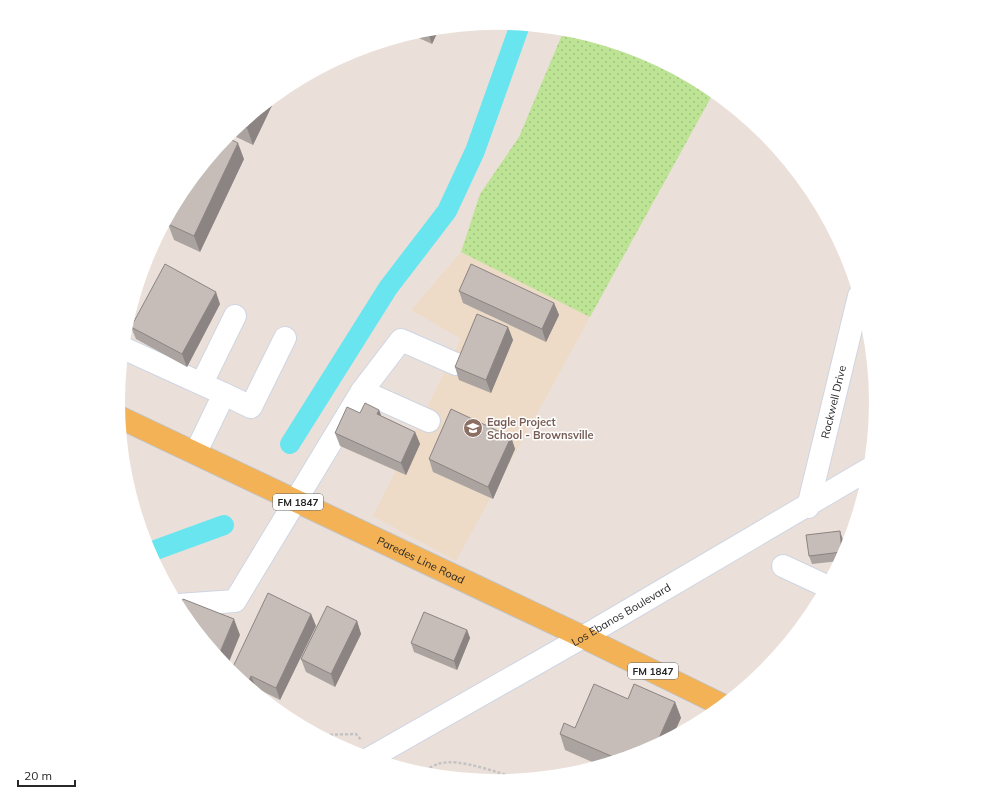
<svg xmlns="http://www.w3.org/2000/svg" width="994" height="804" viewBox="0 0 994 804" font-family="Mulish,sans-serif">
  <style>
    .education { fill: #eddac7 }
    .grass { fill: url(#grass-dots) }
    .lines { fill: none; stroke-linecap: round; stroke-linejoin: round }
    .canal { stroke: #69e5f0; stroke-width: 20 }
    .minor-casing { stroke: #ced5e2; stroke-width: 24 }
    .major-casing { stroke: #c3c3c3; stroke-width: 24 }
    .path { stroke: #c3c3c3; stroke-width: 2.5; stroke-dasharray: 3 2; stroke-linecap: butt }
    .minor { stroke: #fff; stroke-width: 22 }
    .major { stroke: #f3b256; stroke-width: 22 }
    .wall { fill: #aaa39f }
    .shaded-wall { fill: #8b8482 }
    .building { fill: #c6bdb9; stroke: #8b8482 }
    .labels { text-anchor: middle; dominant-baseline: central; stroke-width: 3; stroke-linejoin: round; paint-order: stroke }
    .shield { fill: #fff; stroke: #686868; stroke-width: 1 }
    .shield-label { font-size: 10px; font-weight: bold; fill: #282828 }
    .street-label { font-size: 11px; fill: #282828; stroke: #fff }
    .education-label { font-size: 11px; font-weight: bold; fill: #785e54; stroke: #fff; text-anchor: start }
  </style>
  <defs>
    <pattern id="grass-dots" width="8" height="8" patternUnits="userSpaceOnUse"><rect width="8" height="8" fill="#bde394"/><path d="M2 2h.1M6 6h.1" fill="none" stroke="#a2c380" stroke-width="1.8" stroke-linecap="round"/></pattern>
  </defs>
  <rect width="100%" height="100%" fill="#ebe0d9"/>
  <path class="education" d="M 461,252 L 590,317 L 456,561 L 373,516 L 461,339 L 411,310 Z"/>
  <path class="grass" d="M 564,30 L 571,30 L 642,52 L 714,92 L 590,317 L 461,252 L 480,194 L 519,137 Z"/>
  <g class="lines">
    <path class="canal" d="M 290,444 L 388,288 L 447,211 L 475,151 L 520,25
      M 150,552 L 224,525"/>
    <g class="minor-casing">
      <g id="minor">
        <path d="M 123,348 L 224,394"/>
        <path d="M 202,383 L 235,316"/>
        <path d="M 362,391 L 429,421"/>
        <path d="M 196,452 L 224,394 L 251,407 L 285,338"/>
        <path id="s1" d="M 808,507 L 859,296"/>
        <path d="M 783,566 L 826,586"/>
        <path d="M 178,605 L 235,601 L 362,391 L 401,340 L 456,364"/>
        <path id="s2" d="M 370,758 L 583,637 L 869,469"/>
      </g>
    </g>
    <g class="major-casing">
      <g id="major">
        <path id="s3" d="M 119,417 L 583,637 L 722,705"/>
      </g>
    </g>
    <path class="path" d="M 320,735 L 356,734 L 362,741
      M 421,773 C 426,770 432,766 438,764 C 458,757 498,773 519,779"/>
    <use href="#minor" class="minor"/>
    <use href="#major" class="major"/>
  </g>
  <path class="wall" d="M 439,29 L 432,44 L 410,34 L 423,30 Z
    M 277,95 L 253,145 L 230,134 Z
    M 244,159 L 200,252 L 174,240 L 168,224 L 169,222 L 167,219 L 182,191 Z
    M 459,291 L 554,303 L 559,315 L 546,342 L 463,303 Z
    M 220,304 L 187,367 L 136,339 L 131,327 Z
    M 508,327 L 513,340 L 491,393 L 459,380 L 455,367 Z
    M 379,410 L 381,416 L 415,432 L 420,444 L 406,475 L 340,446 L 335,433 L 360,413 Z
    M 511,437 L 515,449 L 493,499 L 433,472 L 429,459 Z
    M 843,540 L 844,553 L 840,561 L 812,564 L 809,556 Z
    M 311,614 L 316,626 L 280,700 L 256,688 L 231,671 Z
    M 357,621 L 361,634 L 335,687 L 306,672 L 301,659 Z
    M 467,630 L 470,638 L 457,670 L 414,652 L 411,643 Z
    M 628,699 L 675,702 L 681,718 L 642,752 L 599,765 L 565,750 L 560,734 L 575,728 Z"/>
  <path class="shaded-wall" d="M 439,29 L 432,44 L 427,30 Z
    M 277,95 L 253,145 L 247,128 L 255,113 Z
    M 238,143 L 244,159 L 200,252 L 194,236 Z
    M 216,292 L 220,304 L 187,367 L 182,354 Z
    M 554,303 L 559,315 L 546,342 L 542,329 Z
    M 508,327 L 513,340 L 491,393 L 486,380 Z
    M 379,410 L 384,423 L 377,414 Z
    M 415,432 L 420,444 L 406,475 L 401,463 Z
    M 511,437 L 515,449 L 493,499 L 488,487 Z
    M 840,531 L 843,540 L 844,553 L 843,555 L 842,552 Z
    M 311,614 L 316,626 L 280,700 L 276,688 Z
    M 234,619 L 240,635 L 227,667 L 218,657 Z
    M 357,621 L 361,634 L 335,687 L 331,674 Z
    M 467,630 L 470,638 L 457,670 L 454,661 Z
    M 251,676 L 256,688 L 254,691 L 247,685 Z
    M 675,702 L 681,718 L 673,736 L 656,745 Z"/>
  <path class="building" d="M 255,113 L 247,128 L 240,125 Z
    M 226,137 L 238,143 L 194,236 L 168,224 L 173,213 L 171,212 L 182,191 Z
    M 165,264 L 216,292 L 182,354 L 131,327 Z
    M 471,264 L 554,303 L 542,329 L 459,291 Z
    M 477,314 L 508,327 L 486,380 L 455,367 Z
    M 365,403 L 379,410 L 377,414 L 415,432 L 401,463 L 335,433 L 347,407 L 360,413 Z
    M 451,409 L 511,437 L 488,487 L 429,459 Z
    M 840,531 L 842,552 L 809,556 L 806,535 Z
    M 268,593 L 311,614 L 276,688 L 251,676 L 247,685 L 231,671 Z
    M 183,599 L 234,619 L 218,657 L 182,612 L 179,608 Z
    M 327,606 L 357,621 L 331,674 L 301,659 Z
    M 424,612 L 467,630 L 454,661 L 411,643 Z
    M 594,684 L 628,699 L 634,684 L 675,702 L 656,745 L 642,752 L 618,759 L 560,734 L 564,723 L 575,728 Z"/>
  <defs>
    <g id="school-disc" transform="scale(1)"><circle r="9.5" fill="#8d6e63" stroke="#fff"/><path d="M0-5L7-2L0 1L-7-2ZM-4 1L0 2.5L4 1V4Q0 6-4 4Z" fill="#fff"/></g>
  </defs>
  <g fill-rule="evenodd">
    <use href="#school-disc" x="473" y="428"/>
  </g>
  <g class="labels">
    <g class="shield">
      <rect x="273" y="494" width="50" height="16" rx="3"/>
      <rect x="628" y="663" width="50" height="16" rx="3"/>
    </g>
    <g class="shield-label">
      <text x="298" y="502">FM 1847</text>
      <text x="653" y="671">FM 1847</text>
    </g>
    <g class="street-label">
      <text stroke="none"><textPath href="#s1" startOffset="108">Rockwell Drive</textPath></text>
      <text stroke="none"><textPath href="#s3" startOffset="334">Paredes Line Road</textPath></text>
      <text stroke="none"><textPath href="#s2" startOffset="289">Los Ebanos Boulevard</textPath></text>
    </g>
    <g class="education-label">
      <text x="487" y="422">Eagle Project<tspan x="487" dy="13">School - Brownsville</tspan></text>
    </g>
  </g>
  <path d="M0 0H994V804H0ZM125 402a372 372 0 1 1 744 0a372 372 0 1 1-744 0Z" fill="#fff" fill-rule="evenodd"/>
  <path d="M18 780v6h57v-6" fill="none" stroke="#282828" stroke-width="2"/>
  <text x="24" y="780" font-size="12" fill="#282828" stroke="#ffffff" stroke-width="3" paint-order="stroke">20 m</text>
</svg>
